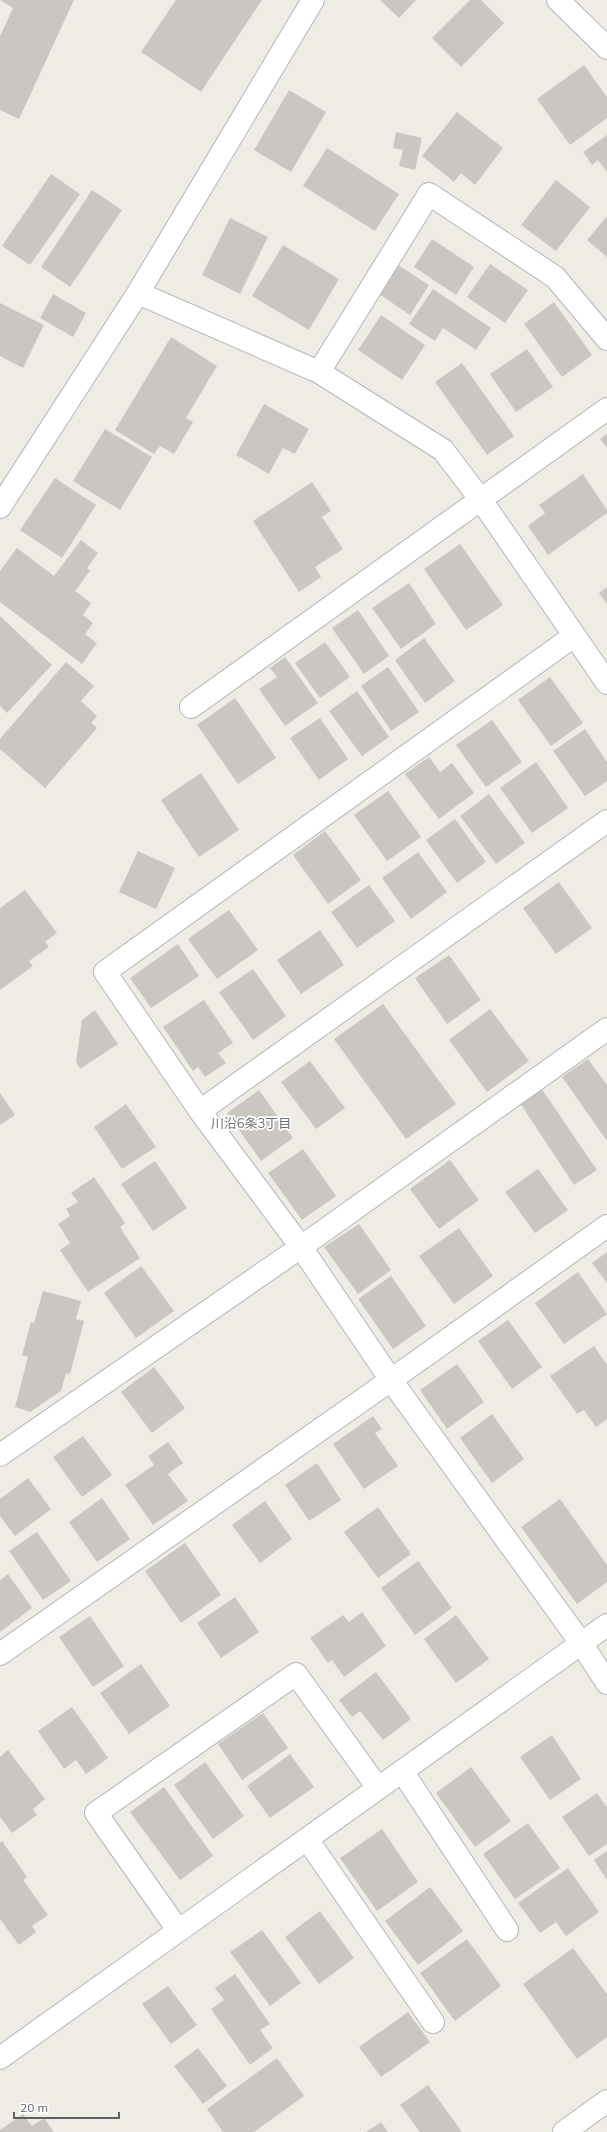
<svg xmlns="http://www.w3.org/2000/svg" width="607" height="2132" viewBox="0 0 607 2132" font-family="Mulish,'Noto Sans JP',sans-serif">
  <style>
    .building { fill: #cac7c2 }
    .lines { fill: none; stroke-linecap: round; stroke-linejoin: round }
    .minor-casing { stroke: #b3b6b9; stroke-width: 24 }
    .minor { stroke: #fff; stroke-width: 22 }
    .labels { text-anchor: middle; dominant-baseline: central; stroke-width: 3.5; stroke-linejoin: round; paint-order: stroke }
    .neighbourhood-label { font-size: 13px; fill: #6e7377; stroke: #fff }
  </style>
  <rect width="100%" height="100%" fill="#efece6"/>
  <path class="building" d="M 0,0 L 74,0 L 19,119 L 0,110 L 0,36 L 13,8 Z
    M 176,0 L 262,0 L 201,92 L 141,52 Z
    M 380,0 L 416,0 L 399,18 Z
    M 470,0 L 481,0 L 504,23 L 461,67 L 432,38 Z
    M 584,65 L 607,97 L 607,118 L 570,145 L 537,99 Z
    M 289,90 L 326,112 L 291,172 L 254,150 Z
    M 457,112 L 503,148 L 475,185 L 461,173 L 454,182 L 422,156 Z
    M 396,132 L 422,138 L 415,170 L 399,166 L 403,150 L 393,148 Z
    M 607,135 L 607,172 L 598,160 L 592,165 L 583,152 Z
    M 327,148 L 399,194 L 375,231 L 303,186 Z
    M 51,174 L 80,194 L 30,265 L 2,246 Z
    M 556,180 L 590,207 L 556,251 L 521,225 Z
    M 92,190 L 122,210 L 70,287 L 41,267 Z
    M 607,216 L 607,257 L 587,240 Z
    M 230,218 L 268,237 L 240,294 L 202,275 Z
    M 432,239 L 474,267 L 456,295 L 414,267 Z
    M 283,245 L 339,279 L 309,330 L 252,296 Z
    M 490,264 L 528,290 L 505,323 L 467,297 Z
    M 398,265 L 429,285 L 410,315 L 379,294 Z
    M 433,289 L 491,328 L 476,350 L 443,328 L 435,341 L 409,324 Z
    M 53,294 L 86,313 L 73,337 L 40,318 Z
    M 554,302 L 592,355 L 562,377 L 524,324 Z
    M 0,303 L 44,325 L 23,368 L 0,356 Z
    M 381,315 L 425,345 L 402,380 L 358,350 Z
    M 171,337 L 217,366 L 186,418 L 193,422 L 174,454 L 160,446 L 154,454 L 115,430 Z
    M 527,349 L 553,387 L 516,412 L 490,374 Z
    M 462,363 L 514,436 L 487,455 L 435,382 Z
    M 264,404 L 309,429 L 295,454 L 283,448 L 269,474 L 236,455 Z
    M 105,429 L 152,457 L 120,510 L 73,481 Z
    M 607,434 L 607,448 L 600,439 Z
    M 583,474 L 607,510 L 607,513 L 548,555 L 528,526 L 545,513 L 539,505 Z
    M 55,478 L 96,505 L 62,558 L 20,530 Z
    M 312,482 L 331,511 L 322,517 L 343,549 L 315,567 L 321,577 L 299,592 L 253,521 Z
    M 81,540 L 98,553 L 87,568 L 90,571 L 75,591 L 91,603 L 83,615 L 93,623 L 85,634 L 97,643 L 82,664 L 0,602 L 0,571 L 17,548 L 54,576 Z
    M 460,544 L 503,605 L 466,630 L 424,569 Z
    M 409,583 L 436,624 L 401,649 L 372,608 Z
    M 607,587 L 607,604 L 599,593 Z
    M 358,610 L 389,656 L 364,674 L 332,628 Z
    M 0,616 L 52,665 L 7,713 L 0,706 Z
    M 424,638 L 455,681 L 425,703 L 395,660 Z
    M 325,642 L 350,677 L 320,698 L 295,663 Z
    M 285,657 L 318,703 L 285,726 L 259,689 L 277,677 L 270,668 Z
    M 66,662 L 94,686 L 81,701 L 97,716 L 91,723 L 97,728 L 45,788 L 0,749 L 0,739 Z
    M 388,667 L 419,712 L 391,731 L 361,686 Z
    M 550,677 L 583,723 L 551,746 L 518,700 Z
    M 357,691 L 389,737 L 362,756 L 329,711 Z
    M 235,698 L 276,758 L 238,784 L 197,725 Z
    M 320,718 L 348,759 L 319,780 L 290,738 Z
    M 492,720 L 522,762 L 486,787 L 456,745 Z
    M 585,729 L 607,762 L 607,781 L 585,796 L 553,751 Z
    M 429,757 L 440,772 L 452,763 L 474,793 L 439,819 L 405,774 Z
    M 536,762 L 568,808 L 532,833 L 500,788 Z
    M 201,773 L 239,830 L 199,857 L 161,800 Z
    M 388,791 L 421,837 L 387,861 L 354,815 Z
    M 489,794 L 525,843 L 496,864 L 460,816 Z
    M 455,819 L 486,862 L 457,883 L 426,840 Z
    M 325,831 L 361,880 L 328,904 L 293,855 Z
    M 138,851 L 175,868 L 156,909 L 119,892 Z
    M 418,852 L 447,892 L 411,919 L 382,878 Z
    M 559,882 L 592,928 L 556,954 L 523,908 Z
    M 369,885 L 395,921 L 357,948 L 331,912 Z
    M 25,890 L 57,933 L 45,942 L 49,947 L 29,961 L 33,966 L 0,990 L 0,908 Z
    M 229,910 L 258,950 L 217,979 L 188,939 Z
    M 320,930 L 344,965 L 301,994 L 277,960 Z
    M 178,944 L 199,976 L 151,1008 L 130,978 Z
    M 449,955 L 481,1000 L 447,1024 L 415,978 Z
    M 253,969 L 286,1016 L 253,1040 L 219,992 Z
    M 204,1000 L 233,1043 L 218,1053 L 226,1063 L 205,1077 L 198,1067 L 193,1071 L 163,1027 Z
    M 383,1004 L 456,1104 L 406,1139 L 334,1039 Z
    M 490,1009 L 529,1061 L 487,1092 L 449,1040 Z
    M 95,1010 L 118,1044 L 80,1069 L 76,1062 L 82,1020 Z
    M 588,1059 L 607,1085 L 607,1141 L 562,1077 Z
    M 310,1061 L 345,1108 L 316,1129 L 281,1082 Z
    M 541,1088 L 597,1170 L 574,1185 L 520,1103 Z
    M 259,1090 L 293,1138 L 261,1161 L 227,1113 Z
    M 0,1093 L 15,1115 L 0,1125 Z
    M 126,1104 L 156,1147 L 122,1169 L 94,1127 Z
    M 303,1149 L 336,1196 L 302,1220 L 268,1173 Z
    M 450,1160 L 479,1200 L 439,1229 L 410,1189 Z
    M 155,1161 L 187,1208 L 153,1231 L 121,1184 Z
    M 538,1169 L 568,1210 L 535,1233 L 505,1192 Z
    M 94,1177 L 125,1223 L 120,1227 L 140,1258 L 88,1292 L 60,1250 L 70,1243 L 58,1224 L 70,1216 L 66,1209 L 78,1202 L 71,1193 Z
    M 359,1224 L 391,1270 L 358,1294 L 324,1247 Z
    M 459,1228 L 493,1276 L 454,1304 L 419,1256 Z
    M 607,1252 L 607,1283 L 592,1263 Z
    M 141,1266 L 174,1311 L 136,1338 L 104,1293 Z
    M 578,1272 L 607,1314 L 564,1344 L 535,1303 Z
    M 391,1276 L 426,1326 L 393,1349 L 358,1299 Z
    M 43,1291 L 81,1301 L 76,1319 L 84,1321 L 70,1374 L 66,1373 L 61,1391 L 30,1412 L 15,1407 L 28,1357 L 22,1355 L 31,1322 L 34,1323 Z
    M 508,1320 L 542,1367 L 512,1389 L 478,1341 Z
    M 594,1346 L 607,1365 L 607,1419 L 596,1427 L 584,1410 L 577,1414 L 550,1376 Z
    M 457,1364 L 484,1402 L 447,1429 L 420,1390 Z
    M 154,1367 L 185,1408 L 152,1433 L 121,1392 Z
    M 492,1414 L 524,1459 L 492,1483 L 460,1438 Z
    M 373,1416 L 382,1429 L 375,1433 L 398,1466 L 364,1489 L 333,1444 Z
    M 83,1436 L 112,1475 L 82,1497 L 53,1457 Z
    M 168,1442 L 183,1463 L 168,1474 L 188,1501 L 153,1525 L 125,1485 L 154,1465 L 148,1456 Z
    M 317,1463 L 341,1500 L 309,1521 L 285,1485 Z
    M 28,1478 L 51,1509 L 15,1536 L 0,1516 L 0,1499 Z
    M 102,1498 L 130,1539 L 97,1562 L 69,1522 Z
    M 560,1499 L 607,1565 L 607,1582 L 577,1604 L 521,1527 Z
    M 265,1501 L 292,1539 L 260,1563 L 232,1525 Z
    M 378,1507 L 411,1554 L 378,1578 L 344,1532 Z
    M 37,1532 L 71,1581 L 43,1600 L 9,1551 Z
    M 185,1543 L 221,1595 L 181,1623 L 145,1571 Z
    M 418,1561 L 452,1608 L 415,1635 L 381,1588 Z
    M 8,1574 L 32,1608 L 0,1632 L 0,1580 Z
    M 235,1597 L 259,1632 L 221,1658 L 197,1623 Z
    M 362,1612 L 386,1646 L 344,1677 L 332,1660 L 328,1663 L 310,1638 L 343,1615 L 349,1622 Z
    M 456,1615 L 489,1659 L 456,1683 L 424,1639 Z
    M 90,1616 L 124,1666 L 93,1687 L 59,1637 Z
    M 141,1664 L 170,1706 L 129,1734 L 100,1693 Z
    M 376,1672 L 411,1719 L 383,1740 L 360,1711 L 352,1717 L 339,1700 Z
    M 72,1707 L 108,1758 L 86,1774 L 76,1760 L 64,1769 L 38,1731 Z
    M 263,1713 L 288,1748 L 242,1780 L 218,1744 Z
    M 552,1735 L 581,1779 L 550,1800 L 520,1757 Z
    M 8,1750 L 45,1799 L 33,1809 L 37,1815 L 12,1833 L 0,1817 L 0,1757 Z
    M 290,1754 L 314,1787 L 270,1818 L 247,1786 Z
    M 205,1762 L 244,1816 L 213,1839 L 174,1785 Z
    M 471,1767 L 511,1821 L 475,1847 L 436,1793 Z
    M 164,1787 L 213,1856 L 180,1880 L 130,1812 Z
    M 597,1793 L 607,1807 L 607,1844 L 589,1856 L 562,1817 Z
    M 528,1823 L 560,1868 L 515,1899 L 483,1854 Z
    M 382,1829 L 418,1882 L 377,1911 L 340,1858 Z
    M 2,1841 L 27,1877 L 23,1880 L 48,1915 L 32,1926 L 36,1932 L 19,1945 L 0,1919 L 0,1843 Z
    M 607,1851 L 607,1880 L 594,1860 Z
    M 568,1868 L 599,1912 L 566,1936 L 556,1922 L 540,1933 L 518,1903 Z
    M 430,1887 L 463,1931 L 418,1965 L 385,1921 Z
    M 320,1911 L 354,1958 L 319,1984 L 285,1937 Z
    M 262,1930 L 301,1983 L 270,2006 L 230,1952 Z
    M 467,1939 L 501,1986 L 455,2021 L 420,1973 Z
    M 573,1948 L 607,1994 L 607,2037 L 577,2059 L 523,1984 Z
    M 235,1974 L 270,2024 L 260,2030 L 273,2048 L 250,2065 L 211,2009 L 224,2000 L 215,1988 Z
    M 168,1986 L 197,2025 L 171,2044 L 142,2004 Z
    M 408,2012 L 430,2042 L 381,2077 L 359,2047 Z
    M 198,2048 L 227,2086 L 203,2104 L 174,2066 Z
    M 277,2058 L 304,2096 L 254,2132 L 223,2132 L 207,2109 Z
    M 428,2085 L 462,2132 L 420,2132 L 400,2105 Z
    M 23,2114 L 32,2126 L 44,2118 L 54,2132 L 0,2132 L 0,2130 Z
    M 381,2122 L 388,2132 L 366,2132 Z"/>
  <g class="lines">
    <g class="minor-casing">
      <path id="minor" d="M 558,0 L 607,48
        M 138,293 L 319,372 L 443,450 L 481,500 L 607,683
        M 319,372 L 429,194 L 555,277 L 607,339
        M 0,507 L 138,293 L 313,0
        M 574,636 L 105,972 L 200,1111 L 301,1247 L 391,1380 L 581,1643 L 607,1683
        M 191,707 L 607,409
        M 200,1111 L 607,821
        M 0,1455 L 301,1247 L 607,1029
        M 0,1654 L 391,1380 L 607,1226
        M 402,1771 L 507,1930
        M 307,1839 L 433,2022
        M 178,1930 L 96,1813 L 296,1674 L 378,1788
        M 0,2058 L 607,1625
        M 564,2132 L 607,2101"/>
    </g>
    <use href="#minor" class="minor"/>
  </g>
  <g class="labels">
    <g class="neighbourhood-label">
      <text x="251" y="1123">川沿6条3丁目</text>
    </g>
  </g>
  <path d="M14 2112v6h105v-6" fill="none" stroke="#5d6165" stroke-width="2"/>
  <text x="20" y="2112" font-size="12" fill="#5d6165" stroke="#ffffff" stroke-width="3" paint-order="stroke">20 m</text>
</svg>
